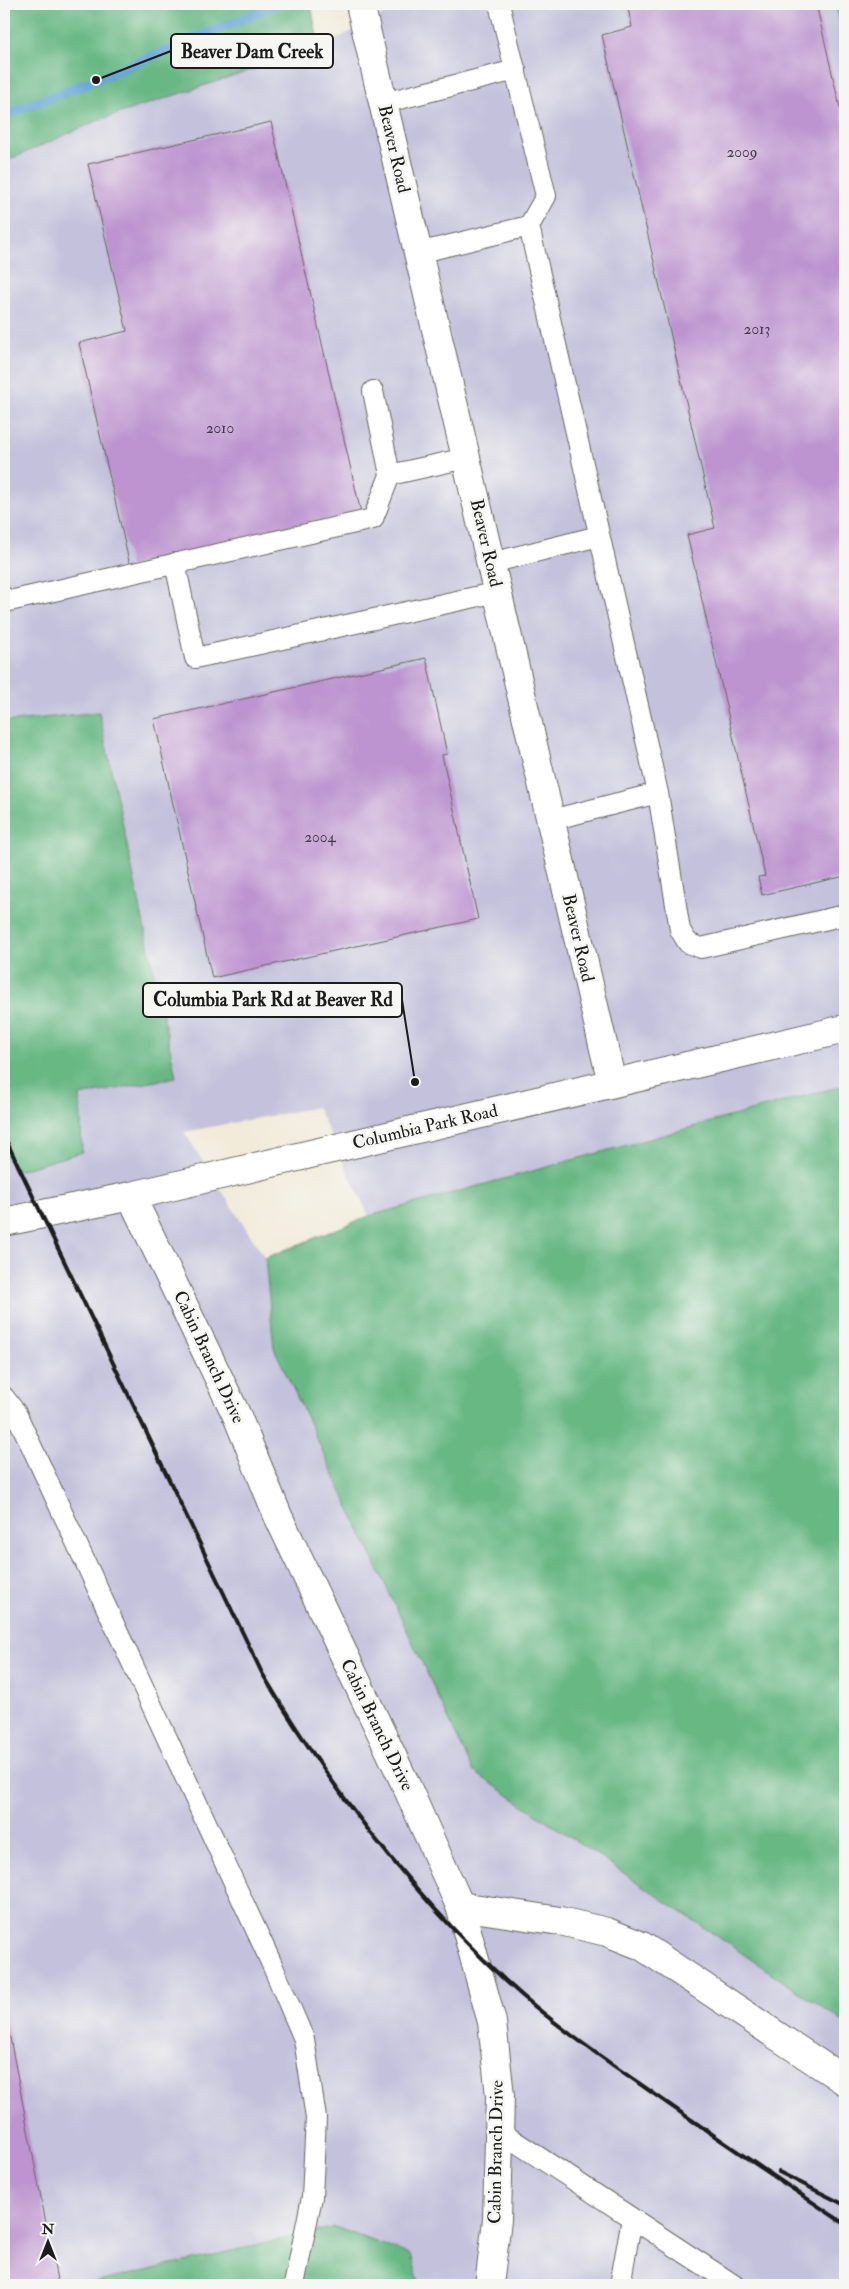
<svg xmlns="http://www.w3.org/2000/svg" width="849" height="2289" viewBox="0 0 849 2289" font-family="'IM FELL Double Pica',serif">
  <style>
    .industrial { fill: #c3c1db }
    .forest { fill: #67b884; stroke: #426a50 }
    .lines { fill: none; stroke-linecap: round; stroke-linejoin: round }
    .stream { stroke: #5ea2d3; stroke-width: 10 }
    .building { fill: #bd94d0 }
    .service-casing { stroke: #67645e; stroke-width: 22 }
    .minor-casing { stroke: #67645e; stroke-width: 30 }
    .tertiary-casing { stroke: #67645e; stroke-width: 30 }
    .service { stroke: #fff; stroke-width: 20 }
    .minor { stroke: #fff; stroke-width: 28 }
    .tertiary { stroke: #fff; stroke-width: 28 }
    .rail { stroke: #1c1c1c; stroke-width: 4 }
    .labels { text-anchor: middle; dominant-baseline: central; stroke-width: 5; stroke-linejoin: round; paint-order: stroke }
    .number-label { font-size: 15px; fill: #443a49 }
    .street-label { font-size: 18px; fill: #1c1c1c; stroke: #f6f6f2 }
    .leader { fill: none; stroke: #1c1c1c; stroke-width: 2 }
    .callout-dot { fill: #1c1c1c; stroke: #f6f6f2; stroke-width: 2 }
    .callout { fill: #f6f6f2; stroke: #1c1c1c; stroke-width: 2 }
    .callout-label { font-size: 19px; text-anchor: middle; font-weight: bold; fill: #1c1c1c }
  </style>
  <rect width="100%" height="100%" fill="#f6f6f2"/>
  <filter id="ink" filterUnits="userSpaceOnUse"><feTurbulence type="fractalNoise" baseFrequency=".02" numOctaves="2"/><feDisplacementMap in="SourceGraphic" scale="10" xChannelSelector="R" yChannelSelector="G"/><feConvolveMatrix kernelMatrix="1 2 1 2 8 2 1 2 1" color-interpolation-filters="sRGB"/></filter>
  <filter id="wash" filterUnits="userSpaceOnUse"><feTurbulence type="fractalNoise" baseFrequency=".0096" numOctaves="4" result="noise"/><feDisplacementMap in="SourceGraphic" scale="20" xChannelSelector="R" yChannelSelector="G"/><feGaussianBlur stdDeviation="1.12" result="paint"/><feColorMatrix in="noise" values="0 0 0 0 0 0 0 0 0 0 0 0 0 0 0 0 0 1.4 0 .05"/><feComposite in="paint" operator="in"/></filter>
  <g filter="url(#wash)">
    <rect width="100%" height="100%" fill="#f2ebda"/>
    <path class="industrial" d="M 404,4 L 835,4 L 845,39 L 845,1085 L 369,1216 L 317,1107 L 184,1132 L 265,1258 L 274,1348 L 473,1771 L 845,2023 L 845,2285 L 420,2285 L 411,2255 L 335,2227 L 85,2285 L 4,2285 L 4,1152 L 14,1172 L 79,1096 L 176,1077 L 99,712 L 4,722 L 4,162 L 99,120 L 319,48 Z"/>
    <path class="forest" d="M 4,4 L 311,4 L 319,48 L 99,120 L 4,162 Z
      M 835,4 L 845,4 L 845,39 Z
      M 99,712 L 176,1077 L 80,1096 L 82,1152 L 14,1172 L 4,1152 L 4,722 Z
      M 845,1085 L 845,2023 L 473,1771 L 274,1348 L 265,1258 L 369,1216 Z
      M 335,2227 L 411,2255 L 420,2285 L 85,2285 Z"/>
    <g class="lines">
      <path class="stream" d="M 4,115 L 96,80 L 278,4"/>
    </g>
    <g id="blocks">
      <path class="building" d="M 627,4 L 816,4 L 845,129 L 845,876 L 762,895 L 758,877 L 765,876 L 687,535 L 715,528 L 602,35 L 632,27 Z
        M 271,122 L 361,513 L 130,566 L 79,343 L 127,331 L 88,164 Z
        M 426,658 L 447,754 L 442,755 L 478,919 L 212,978 L 154,719 Z
        M 4,2012 L 5,2012 L 58,2285 L 4,2285 Z"/>
    </g>
  </g>
  <g filter="url(#ink)">
    <use href="#blocks" fill-opacity="0" stroke="#67645e" stroke-width="1"/>
    <g class="lines">
      <g class="service-casing">
        <path id="service" d="M 499,4 L 546,196 L 529,226
          M 383,103 L 516,70
          M 418,253 L 529,226 L 658,793 L 551,820
          M 373,391 L 390,475
          M 175,563 L 195,658 L 498,592
          M 491,563 L 599,536
          M 4,597 L 5,602 L 373,519 L 390,475 L 466,458
          M 658,793 L 680,930 L 688,943 L 701,948 L 845,915
          M 4,1397 L 16,1413 L 270,1960 L 304,2039 L 316,2118 L 312,2197 L 294,2285
          M 499,2131 L 734,2285
          M 620,2285 L 632,2218"/>
      </g>
      <g class="minor-casing">
        <path id="minor" d="M 360,4 L 612,1083
          M 460,1906 L 560,1921 L 607,1932 L 642,1946 L 845,2081"/>
      </g>
      <g class="tertiary-casing">
        <path id="tertiary" d="M 131,1196 L 237,1416 L 278,1516 L 406,1785 L 460,1906 L 492,2022 L 500,2096 L 497,2220 L 489,2285
          M 4,1222 L 131,1196 L 845,1029"/>
      </g>
      <use href="#service" class="service"/>
      <use href="#minor" class="minor"/>
      <use href="#tertiary" class="tertiary"/>
      <path class="rail" d="M 4,1136 L 262,1673 C 329,1786 410,1892 507,1982 C 548,2020 594,2052 640,2084 C 708,2132 776,2178 845,2224
        M 779,2172 L 845,2205"/>
    </g>
  </g>
  <g class="labels">
    <g class="number-label">
      <text x="742" y="152">2009</text>
      <text x="757" y="329">2013</text>
      <text x="220" y="428">2010</text>
      <text x="320" y="837">2004</text>
    </g>
    <g class="street-label">
      <text transform="translate(394 149) rotate(77)">Beaver Road</text>
      <text transform="translate(486 543) rotate(77)">Beaver Road</text>
      <text transform="translate(578 938) rotate(77)">Beaver Road</text>
      <text transform="translate(425 1127) rotate(-13)">Columbia Park Road</text>
      <text transform="translate(209 1357) rotate(65)">Cabin Branch Drive</text>
      <text transform="translate(377 1725) rotate(64)">Cabin Branch Drive</text>
      <text transform="translate(496 2152) rotate(-89)">Cabin Branch Drive</text>
    </g>
  </g>
  <path class="leader" d="M96 80L171 51M415 1082L402 1000"/>
  <g class="callout-dot">
    <circle cx="96" cy="80" r="5"/>
    <circle cx="415" cy="1082" r="5"/>
  </g>
  <g class="callout">
    <rect x="171" y="34" width="162" height="34" rx="5"/>
    <rect x="143" y="983" width="259" height="34" rx="5"/>
  </g>
  <g class="callout-label">
    <text x="252" y="58">Beaver Dam Creek</text>
    <text x="273" y="1006">Columbia Park Rd at Beaver Rd</text>
  </g>
  <rect width="849" height="2289" fill="none" stroke="#f6f6f2" stroke-width="20"/>
  <g transform="translate(48 2242)" stroke="#f6f6f2" stroke-width="4" paint-order="stroke">
  <path d="M0-4L9 19L0 12L-9 19Z" fill="#1c1c1c"/>
  <text y="-8" font-size="14" font-weight="bold" text-anchor="middle" fill="#1c1c1c">N</text>
  </g>
</svg>
